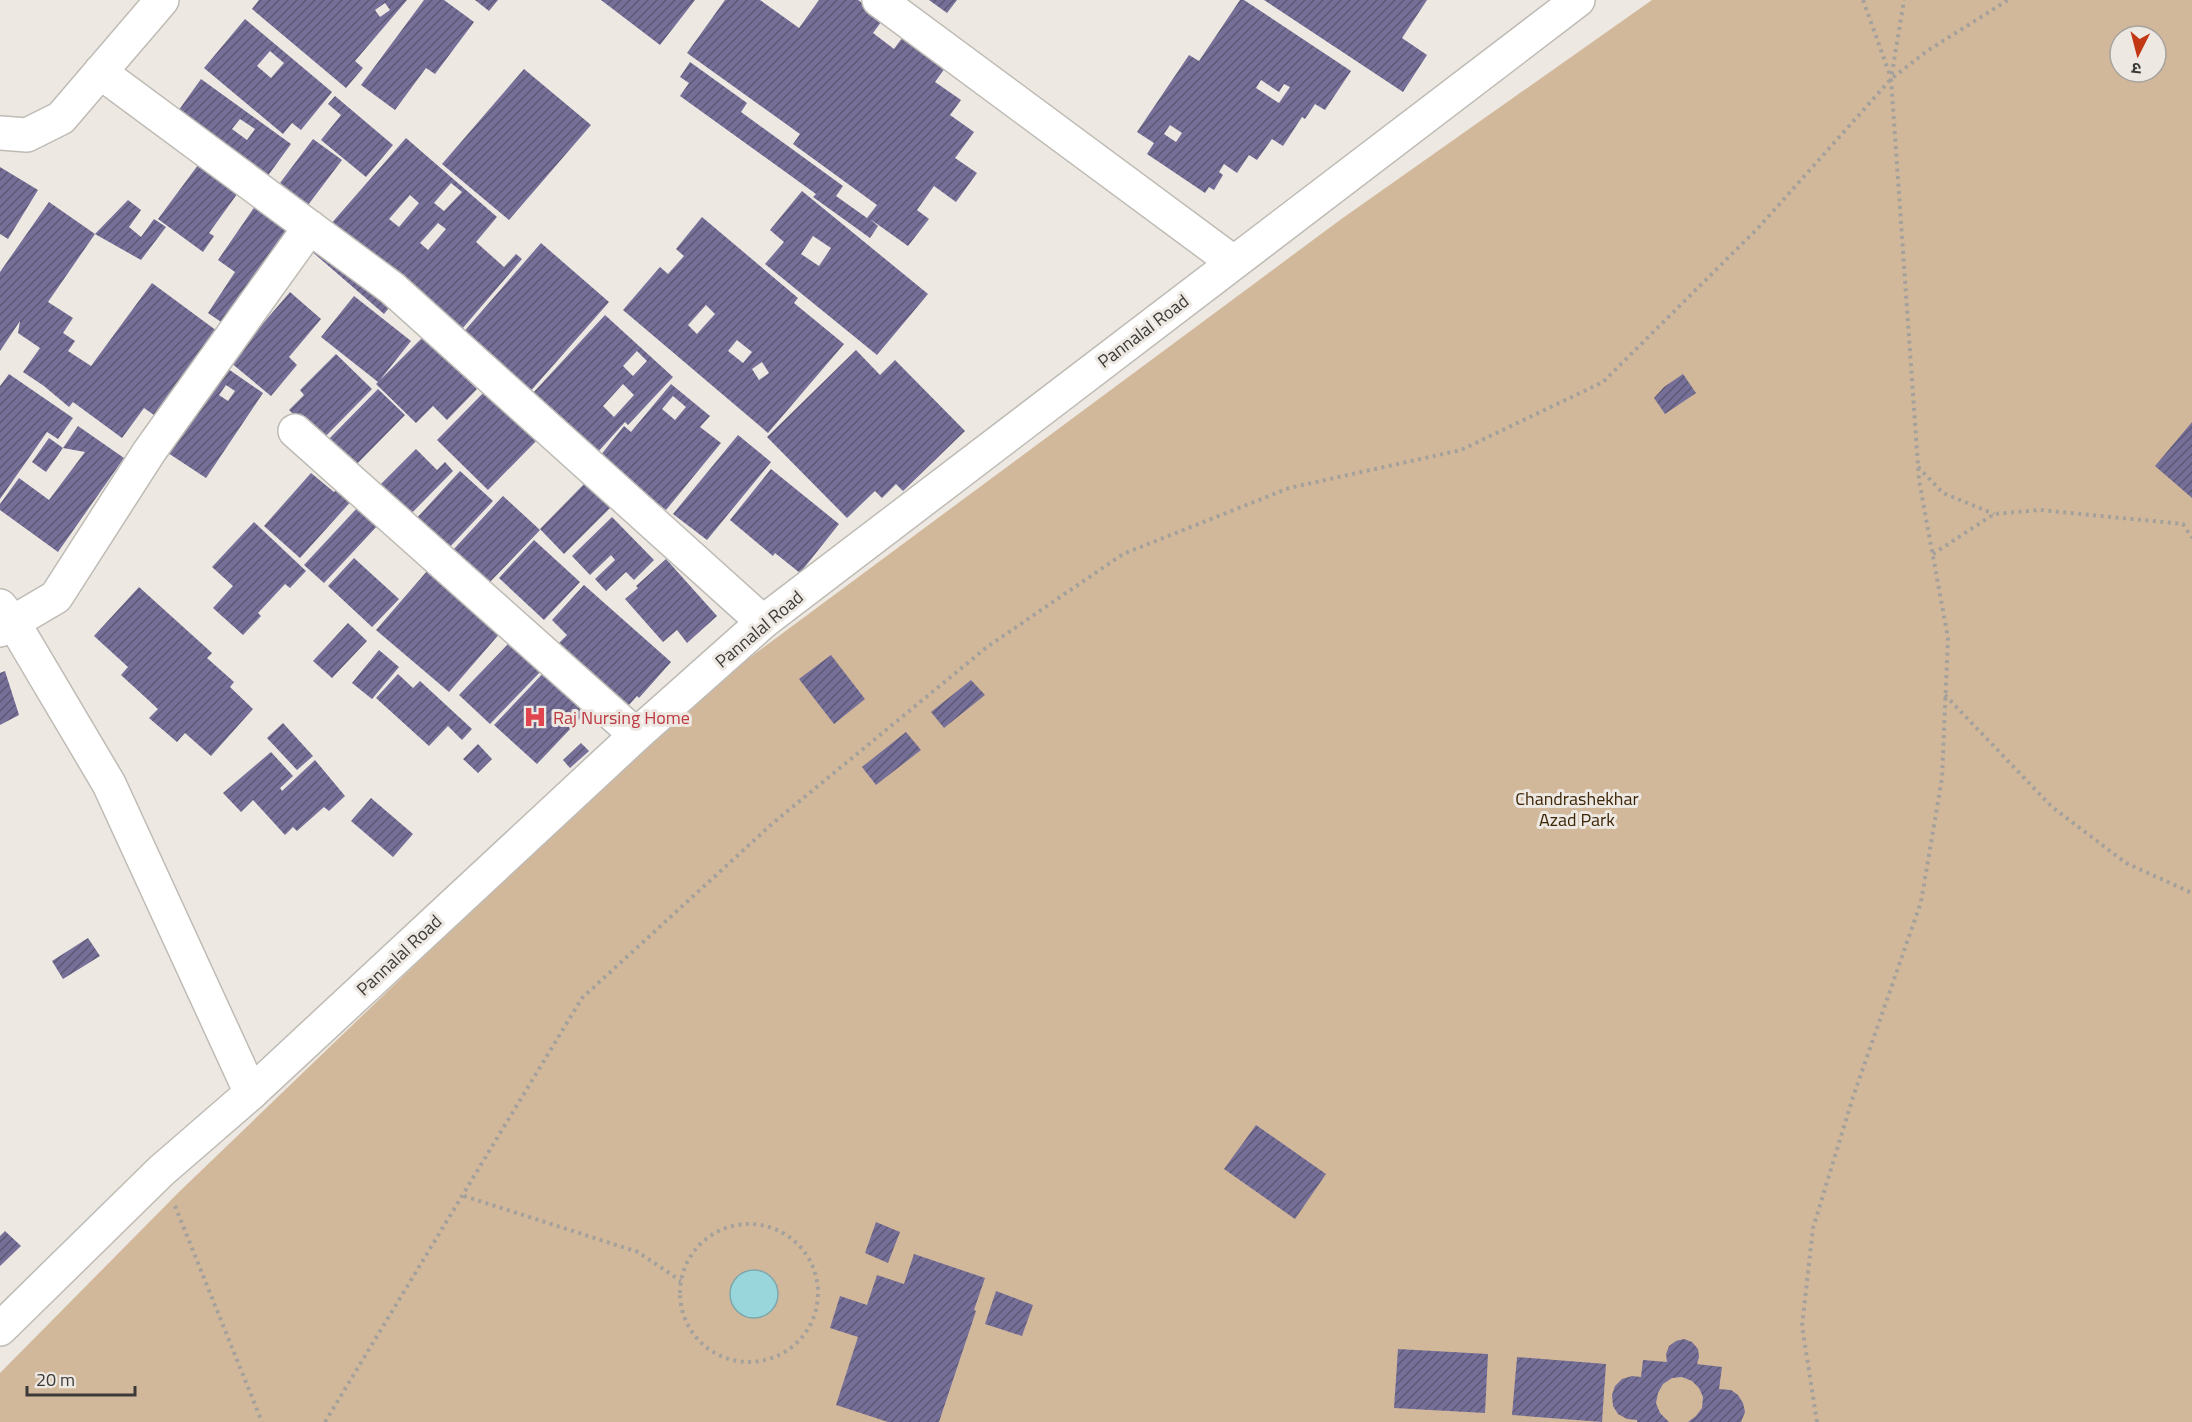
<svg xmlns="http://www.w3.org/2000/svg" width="2192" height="1422" viewBox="0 0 2192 1422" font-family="'Titillium Web','Noto Sans Devanagari',sans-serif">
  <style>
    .green { fill: #d2b89b; fill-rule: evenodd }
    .water { fill: #99d6dc; stroke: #7da7ab; stroke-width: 1.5 }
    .building { fill: url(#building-hatch); fill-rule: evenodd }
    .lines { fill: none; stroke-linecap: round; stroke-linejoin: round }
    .minor-casing { stroke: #bfbbb5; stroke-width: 36 }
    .tertiary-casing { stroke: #bfbbb5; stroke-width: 36 }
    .path { stroke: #a4a19c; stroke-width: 4; stroke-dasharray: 3 4.5; stroke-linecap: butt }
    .minor { stroke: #fff; stroke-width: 33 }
    .tertiary { stroke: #fff; stroke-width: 33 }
    .labels { text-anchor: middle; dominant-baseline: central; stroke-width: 6; stroke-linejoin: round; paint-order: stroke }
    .street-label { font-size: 18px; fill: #3c3a38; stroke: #ede8e2 }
    .health-label { font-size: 18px; fill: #be3a42; stroke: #ede8e2; text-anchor: start }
    .park-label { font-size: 18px; fill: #3d2607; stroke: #ede8e2 }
  </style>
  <defs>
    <pattern id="building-hatch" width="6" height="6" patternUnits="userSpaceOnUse" patternTransform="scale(1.5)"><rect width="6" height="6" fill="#766f98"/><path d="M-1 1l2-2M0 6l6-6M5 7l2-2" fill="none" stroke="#5d5876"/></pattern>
  </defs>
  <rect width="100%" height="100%" fill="#ede8e2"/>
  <path class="green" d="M 1652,0 L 2192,0 L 2192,1422 L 0,1422 L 0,1373 L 179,1192 L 683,707 L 1340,220 ZM 2120,36 L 2156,36 L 2156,72 L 2120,72 Z"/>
  <path class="water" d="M730 1294a24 24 0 1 1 48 0a24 24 0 1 1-48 0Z"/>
  <path class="building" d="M 259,0 L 407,0 L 355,61 L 363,68 L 346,88 L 252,9 ZM 385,3 L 390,10 L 380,17 L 375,10 Z
    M 424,0 L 444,0 L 474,22 L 435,74 L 426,68 L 395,110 L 361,85 Z
    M 475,0 L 498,0 L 489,11 Z
    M 601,0 L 695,0 L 660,45 Z
    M 725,0 L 760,0 L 799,28 L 819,0 L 858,0 L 884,18 L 873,33 L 894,49 L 905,34 L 948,64 L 935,82 L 961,100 L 950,115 L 974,132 L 955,158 L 977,173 L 956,202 L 934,186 L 917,210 L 929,219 L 908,246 L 870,219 L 878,226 L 870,238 L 813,197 L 816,194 L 680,96 L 689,83 L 680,77 L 690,62 L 747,103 L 741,112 L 843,186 L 836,196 L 867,218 L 877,205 L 793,144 L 800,134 L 687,53 Z
    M 929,0 L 957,0 L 947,13 Z
    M 1240,0 L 1244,0 L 1351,71 L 1325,110 L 1315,104 L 1305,119 L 1302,117 L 1283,146 L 1272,139 L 1257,160 L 1249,155 L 1237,173 L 1224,164 L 1219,172 L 1223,175 L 1214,190 L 1209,187 L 1205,193 L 1147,154 L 1154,143 L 1137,132 L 1189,55 L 1199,61 ZM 1261,80 L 1279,92 L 1284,84 L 1290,87 L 1279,103 L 1256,88 ZM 1170,125 L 1182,133 L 1176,142 L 1164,134 Z
    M 1264,0 L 1427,0 L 1402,38 L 1427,55 L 1403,92 Z
    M 245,19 L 332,92 L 301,130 L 292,123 L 283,134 L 204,68 ZM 270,51 L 284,63 L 271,78 L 257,66 Z
    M 524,69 L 591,125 L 509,220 L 442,164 Z
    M 201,79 L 291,144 L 256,192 L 171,121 ZM 240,119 L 255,129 L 247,140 L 232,129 Z
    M 335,96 L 393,145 L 366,177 L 321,140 L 341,115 L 328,104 Z
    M 406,138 L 497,217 L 476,242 L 504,267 L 516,254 L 522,259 L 456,336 L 397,298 L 384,314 L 309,249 ZM 451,183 L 462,192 L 444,211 L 434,203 ZM 410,195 L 419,203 L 399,227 L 389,219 ZM 438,223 L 446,229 L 428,250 L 420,243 Z
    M 313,139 L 342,160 L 308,205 L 280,183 Z
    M 201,161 L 240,190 L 209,233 L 214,236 L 203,252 L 158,219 Z
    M 0,167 L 38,190 L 8,239 L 0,234 Z
    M 802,191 L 928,294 L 877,355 L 765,264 L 784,242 L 770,230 ZM 813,236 L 831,248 L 819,266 L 801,254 Z
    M 262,196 L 318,233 L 246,339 L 208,313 L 235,272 L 218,260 Z
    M 128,200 L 141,210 L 129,227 L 141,237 L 154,219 L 166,227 L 141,260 L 95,234 Z
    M 49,202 L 95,234 L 48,302 L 73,318 L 63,333 L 75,341 L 68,351 L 91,366 L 152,283 L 217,331 L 154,415 L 144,408 L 122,438 L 73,402 L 69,407 L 44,386 L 23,372 L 40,348 L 18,333 L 20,321 L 0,351 L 0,272 Z
    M 702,217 L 798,298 L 794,303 L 844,344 L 768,433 L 623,310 L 660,267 L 668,274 L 684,256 L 676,249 ZM 706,305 L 715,314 L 697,334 L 688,325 ZM 737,340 L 752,352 L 743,363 L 728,351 ZM 762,362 L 769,373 L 759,380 L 752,369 Z
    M 541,243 L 609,302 L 528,394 L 461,335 Z
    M 290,292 L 321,319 L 289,357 L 297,365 L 271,396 L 230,362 Z
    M 354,296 L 411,341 L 380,380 L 423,337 L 477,389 L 447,420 L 433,406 L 416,423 L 376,384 L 378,382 L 321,337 Z
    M 605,315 L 673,377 L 628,425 L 625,422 L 597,453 L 532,394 ZM 637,351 L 647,361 L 633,376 L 623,366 ZM 623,384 L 634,395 L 614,417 L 603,406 Z
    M 856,350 L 880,375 L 895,360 L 965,431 L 903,491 L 896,484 L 882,498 L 875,491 L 847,518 L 767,437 Z
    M 336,354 L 372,389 L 321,441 L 289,410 L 304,395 L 300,390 Z
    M 221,364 L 263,393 L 206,478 L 168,453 L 208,395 ZM 226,385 L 235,391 L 228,401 L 219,395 Z
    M 9,374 L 73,418 L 58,439 L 47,432 L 0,499 L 0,386 Z
    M 1683,374 L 1696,393 L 1665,414 L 1654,398 L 1664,387 Z
    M 671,384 L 710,416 L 700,427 L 721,443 L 666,510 L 617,471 L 596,461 L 624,426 L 631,432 ZM 673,396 L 686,407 L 675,420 L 662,409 Z
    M 491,385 L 542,435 L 488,490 L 437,440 Z
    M 378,389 L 405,415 L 350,471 L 323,445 Z
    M 2192,422 L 2192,498 L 2155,466 Z
    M 78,426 L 124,458 L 58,552 L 0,510 L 0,504 L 19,478 L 49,500 L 85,452 L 63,448 Z
    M 738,435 L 771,462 L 707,540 L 673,514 Z
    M 49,438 L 63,448 L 46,472 L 32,462 Z
    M 416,449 L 437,470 L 445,462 L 453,471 L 403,522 L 373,492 Z
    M 771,469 L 839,524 L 800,573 L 775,553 L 773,556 L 730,520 Z
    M 460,471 L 493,501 L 447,550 L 415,520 Z
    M 311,473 L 334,492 L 341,486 L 354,498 L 300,558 L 264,526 Z
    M 587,481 L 612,506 L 564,554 L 540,529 Z
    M 503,496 L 540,530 L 489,583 L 453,550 Z
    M 359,506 L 379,524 L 324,583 L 304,565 Z
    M 612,517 L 654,560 L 634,580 L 626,572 L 606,591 L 595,579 L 615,560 L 611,555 L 590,575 L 572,556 Z
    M 254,522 L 306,571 L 290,588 L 285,584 L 258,613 L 261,616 L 243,635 L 213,608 L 233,586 L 212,567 Z
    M 534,540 L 580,582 L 544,620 L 499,578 Z
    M 354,558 L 399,599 L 372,627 L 328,586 Z
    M 666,559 L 717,616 L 687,643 L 677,630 L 663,642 L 625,599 L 638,588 L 636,586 Z
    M 428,570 L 501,632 L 449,692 L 376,630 Z
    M 584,585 L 671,662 L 639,698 L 637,696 L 628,706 L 607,687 L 602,692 L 554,648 L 567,635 L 552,620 Z
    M 139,587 L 212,653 L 207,658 L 234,682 L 230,687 L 253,709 L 211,756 L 185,733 L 177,742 L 149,718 L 158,709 L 121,675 L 128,667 L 94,636 Z
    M 348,623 L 367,641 L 332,678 L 313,661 Z
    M 512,640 L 543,669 L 490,724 L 459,695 Z
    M 379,650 L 399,667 L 372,699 L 352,683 Z
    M 831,655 L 865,699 L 834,724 L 799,679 Z
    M 549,667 L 591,707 L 537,764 L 494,725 Z
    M 5,671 L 19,715 L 0,725 L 0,673 Z
    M 398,674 L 413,688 L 420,681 L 472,729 L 462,740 L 448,726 L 429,746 L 376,698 Z
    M 971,680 L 985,695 L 944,728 L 931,712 Z
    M 283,723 L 313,756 L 297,770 L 267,738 Z
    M 906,732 L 921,750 L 876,785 L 862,767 Z
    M 581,743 L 589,751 L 570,768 L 563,760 Z
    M 478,744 L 492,759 L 478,773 L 463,759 Z
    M 271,752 L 293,776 L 280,788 L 282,791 L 315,760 L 345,796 L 329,811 L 324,807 L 297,831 L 293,827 L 285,835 L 253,800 L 241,812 L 223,793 Z
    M 371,798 L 413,834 L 393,857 L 351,821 Z
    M 88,938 L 100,956 L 63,979 L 52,961 Z
    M 1256,1125 L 1326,1174 L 1295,1219 L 1224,1169 Z
    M 876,1222 L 900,1232 L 888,1263 L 865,1253 Z
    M 5,1231 L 21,1246 L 0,1266 L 0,1236 Z
    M 914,1254 L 985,1278 L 974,1310 L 976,1311 L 939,1422 L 888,1422 L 836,1405 L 858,1337 L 830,1328 L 840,1296 L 867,1305 L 877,1275 L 904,1284 Z
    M 996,1291 L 1033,1305 L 1022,1336 L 985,1324 Z
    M 1684,1339 L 1692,1342 L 1698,1349 L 1699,1357 L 1697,1364 L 1722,1367 L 1719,1389 L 1731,1390 L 1738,1395 L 1743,1403 L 1745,1412 L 1741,1422 L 1688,1422 L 1696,1416 L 1702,1408 L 1703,1397 L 1699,1388 L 1692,1381 L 1682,1377 L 1672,1378 L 1663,1384 L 1658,1393 L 1656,1403 L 1660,1413 L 1669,1422 L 1637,1422 L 1637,1420 L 1627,1419 L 1618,1414 L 1613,1406 L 1612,1395 L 1615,1386 L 1622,1379 L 1632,1376 L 1641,1377 L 1643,1360 L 1667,1362 L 1666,1354 L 1669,1346 L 1676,1341 Z
    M 1398,1349 L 1488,1354 L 1485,1413 L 1394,1408 Z
    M 1517,1357 L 1606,1364 L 1602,1422 L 1512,1415 Z"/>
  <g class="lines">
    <g class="minor-casing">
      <path id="minor" d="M 879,0 L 1233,262
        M 100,72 L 392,288 L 763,622
        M 0,133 L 27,135 L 61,118 L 162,0
        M 295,431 L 636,735
        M 0,606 L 13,622 L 109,784 L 251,1093
        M 0,630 L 56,597 L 149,452 L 310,227"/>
    </g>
    <g class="tertiary-casing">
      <path id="tertiary" d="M 0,1329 L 161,1171 L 251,1093 L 636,735 L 763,622 L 1578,0"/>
    </g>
    <path class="path" d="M 1863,0 L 1891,78
      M 1918,467 L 1943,493 L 1994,514
      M 1933,554 L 1994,514 L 2040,510 L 2183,524 L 2192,538
      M 1945,695 L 2052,807 L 2126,863 L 2192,893
      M 464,1196 L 638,1252 L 681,1281
      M 175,1206 L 262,1422
      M680 1293a69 69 0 1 1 138 0a69 69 0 1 1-138 0Z
      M 325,1422 L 582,998 L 773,823 L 987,647 L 1123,554 L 1289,488 L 1461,450 L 1603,382 L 1759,227 L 1891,79 L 1927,51 L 2008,0
      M 1817,1422 L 1802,1326 L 1813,1228 L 1853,1097 L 1921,902 L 1942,778 L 1948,638 L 1919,480 L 1891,79 L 1904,0"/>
    <use href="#minor" class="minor"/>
    <use href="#tertiary" class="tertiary"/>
  </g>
  <defs>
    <g id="hospital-bare" transform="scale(1.8)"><path d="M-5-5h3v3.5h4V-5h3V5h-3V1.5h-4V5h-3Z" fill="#e0444e" stroke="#ede8e2" stroke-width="2.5" paint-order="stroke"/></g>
  </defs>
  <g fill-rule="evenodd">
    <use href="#hospital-bare" x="535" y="717"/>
  </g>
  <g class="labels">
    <g class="street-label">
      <text transform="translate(1143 331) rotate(-37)">Pannalal Road</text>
      <text transform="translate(759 629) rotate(-40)">Pannalal Road</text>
      <text transform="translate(399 955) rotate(-43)">Pannalal Road</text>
    </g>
    <g class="health-label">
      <text x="553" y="717">Raj Nursing Home</text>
    </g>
    <g class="park-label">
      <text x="1577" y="798">Chandrashekhar<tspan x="1577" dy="21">Azad Park</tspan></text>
    </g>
  </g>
  <g transform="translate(2138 54) rotate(186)"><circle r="28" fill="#ede8e2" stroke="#a6a29e" stroke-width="1.5"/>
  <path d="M0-4.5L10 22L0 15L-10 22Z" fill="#c13812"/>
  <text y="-9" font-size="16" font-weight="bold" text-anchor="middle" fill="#3c3a38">उ</text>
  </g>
  <path d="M27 1386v9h108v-9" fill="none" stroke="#3c3a38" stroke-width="3"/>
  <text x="36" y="1386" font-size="18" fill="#3c3a38" stroke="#ede8e2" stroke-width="4.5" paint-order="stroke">20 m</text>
</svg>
